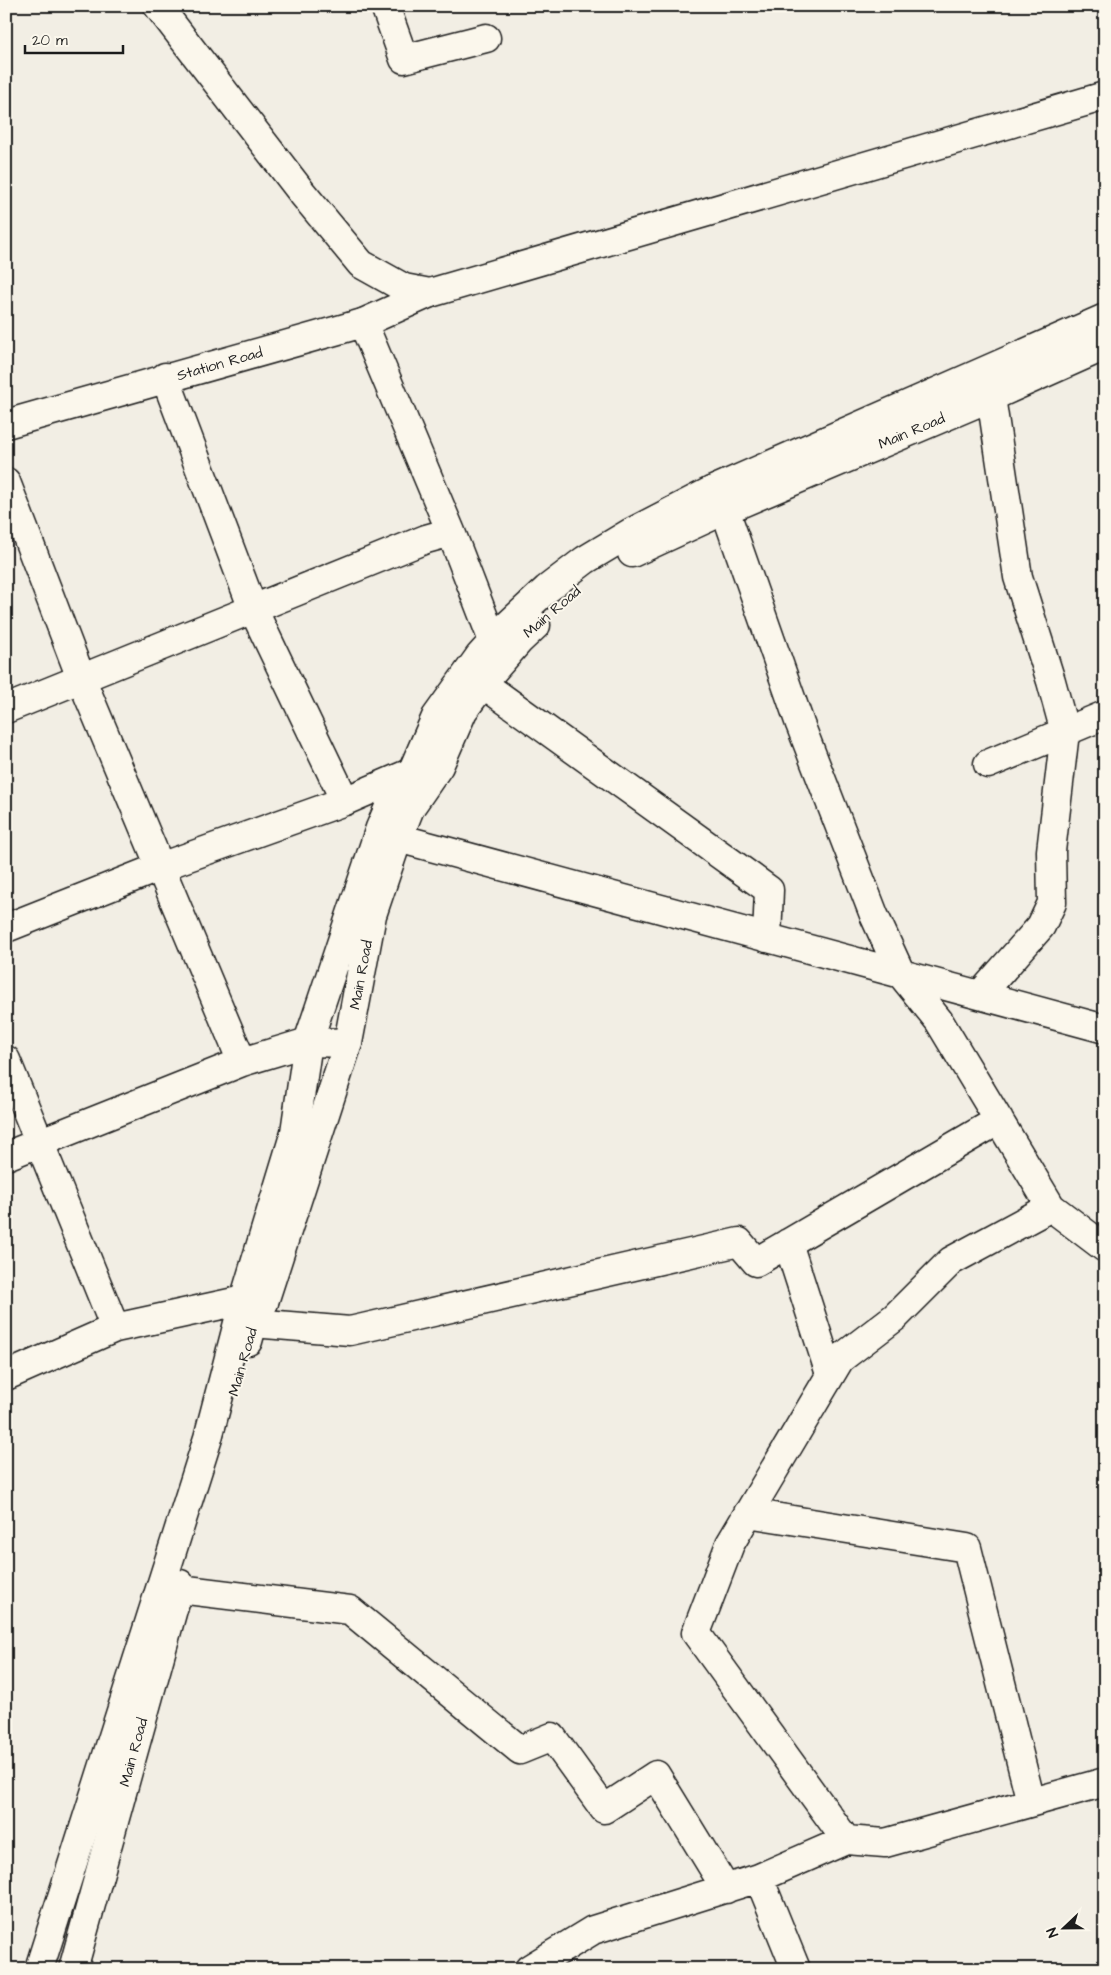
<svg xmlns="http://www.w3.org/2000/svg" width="1111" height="1975" viewBox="0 0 1111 1975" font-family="'Architects Daughter',sans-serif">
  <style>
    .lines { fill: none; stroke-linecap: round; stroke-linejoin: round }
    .minor-casing { stroke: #1c1c1c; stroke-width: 31 }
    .tertiary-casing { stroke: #1c1c1c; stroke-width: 31 }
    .secondary-casing { stroke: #1c1c1c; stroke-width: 31 }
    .minor { stroke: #fbf7ec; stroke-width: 28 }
    .tertiary { stroke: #fbf7ec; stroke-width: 28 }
    .secondary { stroke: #fbf7ec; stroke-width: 28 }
    .labels { text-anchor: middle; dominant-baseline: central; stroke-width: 4; stroke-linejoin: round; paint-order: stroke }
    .street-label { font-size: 15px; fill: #1c1c1c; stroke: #fbf7ec }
  </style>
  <rect width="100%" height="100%" fill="#f2eee4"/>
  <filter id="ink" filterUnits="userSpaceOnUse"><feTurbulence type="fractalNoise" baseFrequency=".02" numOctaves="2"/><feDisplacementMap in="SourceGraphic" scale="10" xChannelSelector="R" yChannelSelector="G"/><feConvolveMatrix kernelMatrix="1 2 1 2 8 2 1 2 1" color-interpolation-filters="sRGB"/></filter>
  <g filter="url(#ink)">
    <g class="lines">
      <g class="minor-casing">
        <path id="minor" d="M 385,6 L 404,59 L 486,38
          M 363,323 L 451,532 L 493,641
          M 165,377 L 253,609 L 345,801
          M 6,482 L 81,678 L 242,1062
          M 725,510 L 800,724 L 874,915 L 901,974 L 939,1021 L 1051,1207 L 1105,1248
          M 483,684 L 769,890 L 767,938
          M 6,709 L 426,539 L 451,532
          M 988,764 L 1105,715
          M 398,838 L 1105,1029
          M 6,928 L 160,867 L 345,801 L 412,772 L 420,770
          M 980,995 L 1041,926 L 1052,903 L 1051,851 L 1065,732 L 1051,681 L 1018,577 L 991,397
          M 6,1060 L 115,1328
          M 6,1156 L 242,1062 L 308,1042 L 348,1043
          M 788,1243 L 830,1374
          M 253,1323 L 350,1331 L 739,1242 L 756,1262 L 999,1120
          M 6,1376 L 115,1328 L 244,1300 L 264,1302
          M 748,1513 L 967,1548 L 1031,1802
          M 179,1589 L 350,1610 L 520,1750 L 552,1737 L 604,1809 L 656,1775 L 726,1889
          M 846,1840 L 696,1633 L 730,1544 L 840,1359 L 895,1317 L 951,1261 L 1051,1207
          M 759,1878 L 796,1969
          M 529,1969 L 593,1930 L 759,1878 L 846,1840 L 885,1843 L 1105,1782"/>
      </g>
      <g class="tertiary-casing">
        <g id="tertiary">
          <path id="s1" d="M 6,424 L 363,323 L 430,293"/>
        </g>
      </g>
      <g class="secondary-casing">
        <g id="secondary">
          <path d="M 158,6 L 303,194 L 361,264 L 404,288 L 430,293 L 1105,96"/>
          <path id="s2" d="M 632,553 L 725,510 L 991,397 L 1105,346"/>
          <path id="s3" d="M 248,1341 L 253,1323 L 264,1302 L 348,1043 L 372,915 L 398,838 L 410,808 L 439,766 L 463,711 L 491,673 L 519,641 L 536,625"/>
          <path d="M 39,1969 L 208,1438 L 244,1300 L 295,1132 L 308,1042 L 380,828 L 395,793 L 412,772 L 436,717 L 479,657 L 508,625 L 547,589 L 585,560 L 630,533 L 711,491 L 1105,318"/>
          <path id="s4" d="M 73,1969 L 180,1584"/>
        </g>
      </g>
      <use href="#minor" class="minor"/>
      <use href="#tertiary" class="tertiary"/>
      <use href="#secondary" class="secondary"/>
    </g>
  </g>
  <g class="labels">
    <g class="street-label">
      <text stroke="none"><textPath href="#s1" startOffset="222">Station Road</textPath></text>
      <text stroke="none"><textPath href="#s2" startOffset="305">Main Road</textPath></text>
      <text transform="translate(552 612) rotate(-41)">Main Road</text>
      <text stroke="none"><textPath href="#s3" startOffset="384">Main Road</textPath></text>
      <text transform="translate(243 1362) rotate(-74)">Main Road</text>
      <text stroke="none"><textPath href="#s4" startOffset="225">Main Road</textPath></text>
    </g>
  </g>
  <rect width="1111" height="1975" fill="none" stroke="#fbf7ec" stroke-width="25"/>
  <rect x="12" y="12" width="1086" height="1950" fill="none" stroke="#1c1c1c" stroke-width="2" filter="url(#ink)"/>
  <g transform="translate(1064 1928) rotate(248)" stroke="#fbf7ec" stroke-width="4" paint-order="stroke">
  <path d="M0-4L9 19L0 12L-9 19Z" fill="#1c1c1c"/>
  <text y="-8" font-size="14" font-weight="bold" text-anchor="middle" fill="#1c1c1c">N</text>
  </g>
  <path d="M25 45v8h98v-8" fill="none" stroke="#1c1c1c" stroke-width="2.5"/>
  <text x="32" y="45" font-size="15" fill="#1c1c1c" stroke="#fbf7ec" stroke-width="4" paint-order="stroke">20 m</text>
</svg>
